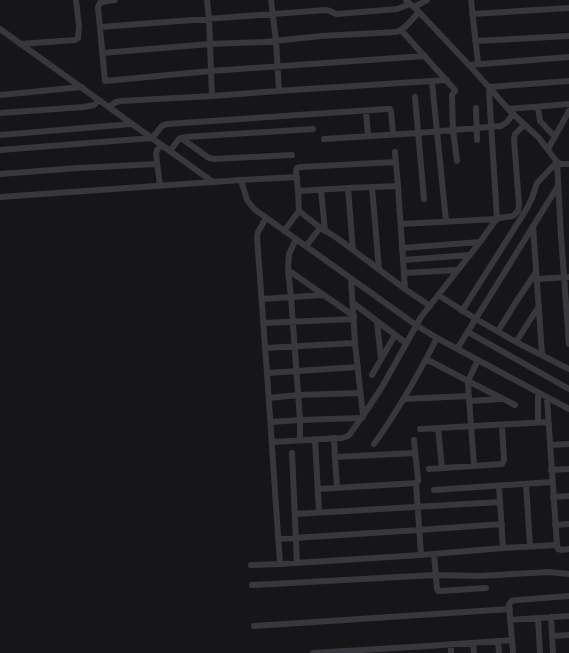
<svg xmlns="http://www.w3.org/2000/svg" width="569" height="653" viewBox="0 0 569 653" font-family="'Work Sans',sans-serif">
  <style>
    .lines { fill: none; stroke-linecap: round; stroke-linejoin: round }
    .minor { stroke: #37383d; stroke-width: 6 }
  </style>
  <rect width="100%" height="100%" fill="#161618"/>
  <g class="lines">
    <path class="minor" d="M 115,0 L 107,1 L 100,3 L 98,7 L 105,81 L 211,71 L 425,56
      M 207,0 L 209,19 L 212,96
      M 271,0 L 276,41 L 279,91
      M 406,0 L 419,12 L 469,65 L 511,112 L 539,138 L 557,162 L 561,164 L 569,164
      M 471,0 L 478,63
      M 414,7 L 427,0
      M 472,14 L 569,8
      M 100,27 L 326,10 C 331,10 333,14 337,14 L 397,9 L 410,4
      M 0,29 L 213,182
      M 401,30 L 455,90 L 455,91 L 452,95 L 452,98 L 453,130 L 457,161
      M 475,41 L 569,36
      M 20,44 L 75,40 L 78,38 L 79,26 L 76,0
      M 102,53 L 210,44 L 265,42 L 321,36 L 396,32 C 405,30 412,19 419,12
      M 469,65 L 569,57
      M 432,82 L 446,221
      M 489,87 L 569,81
      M 0,95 L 82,87
      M 415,97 L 424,199
      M 109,107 L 116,102 L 121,101 L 212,96 L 292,90 L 447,80
      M 538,107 L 540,121 L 555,137
      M 476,108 L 477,140
      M 508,109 L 569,104
      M 366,111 L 368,136
      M 0,113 L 84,107 L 94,105 L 99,100
      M 0,135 L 132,124
      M 181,138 L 209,158 L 215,159 L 292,155
      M 324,139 L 418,133 L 501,126 L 507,122 L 513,114
      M 548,149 L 569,111
      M 0,150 L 152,138 L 162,126 L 167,124 L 387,109 L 390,109 L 391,111 L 393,134
      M 170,151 L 179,139 L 186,137 L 313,129
      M 395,152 L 398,186
      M 557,162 L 561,236 L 569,344
      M 0,174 L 78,168 L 157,164
      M 241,180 L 247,200 L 254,209 L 416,325 L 437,338 L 569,409
      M 160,186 L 156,154 L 157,150 L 162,145
      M 372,187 L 379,270
      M 348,188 L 353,250
      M 321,190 L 325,231
      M 298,191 L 348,188 L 398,186 L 405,289
      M 0,197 L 241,180 L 297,177
      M 299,211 L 318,226 L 337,238 L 405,289 L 430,306
      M 266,218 L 258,232 L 257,237 L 267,373 L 280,564
      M 401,224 L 497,219 L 489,92
      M 533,226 L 542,354
      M 284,231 L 299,211 L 298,191 L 296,171 L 297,168 L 301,167 L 396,162
      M 296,239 L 289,254 L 288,270 L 291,297 L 300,420 L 300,439
      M 306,246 L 320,228
      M 402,248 L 480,242
      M 403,260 L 470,255
      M 288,270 L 354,316
      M 404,273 L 457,270
      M 351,279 L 355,343 L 363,416
      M 537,279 L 569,277
      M 438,295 L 476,319 L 516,342 L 569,369
      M 262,299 L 323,295
      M 353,303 L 406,343
      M 462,311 L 526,210 L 532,198 L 537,183 L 557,162
      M 377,322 L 381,359
      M 264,323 L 354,319
      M 498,331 L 516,302 L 536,272
      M 468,332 L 569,389
      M 516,342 L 539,306
      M 265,348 L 355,343
      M 457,349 L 558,186
      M 426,359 L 468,381 L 515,405
      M 267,373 L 358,367
      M 372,375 L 395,335
      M 538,393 L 538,422
      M 269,398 L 298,395 L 360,393
      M 547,398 L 557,545 L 558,549 L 562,550 L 569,549
      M 404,399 L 468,396
      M 469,401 L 501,399
      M 271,422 L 300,420 L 362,418
      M 438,428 L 442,468
      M 420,429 L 548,422
      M 334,438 L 335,459
      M 315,439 L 319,512
      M 272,442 L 342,438 L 348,436 L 350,434 L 367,410 L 382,387 L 421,317 L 480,242 L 495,221 L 499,218 L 513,216 L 518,211 L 519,205 L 514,139 L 515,134 L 524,125
      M 374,444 C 398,411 418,375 437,338
      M 550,445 L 569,444
      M 292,453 L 297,563
      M 474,465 L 468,385 L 469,379 L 478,360
      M 429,469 L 502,464 L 504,460 L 502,425
      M 551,470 L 569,469
      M 416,483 L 421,555
      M 526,484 L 530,546
      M 499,486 L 503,548
      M 337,487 L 335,459 L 336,457 L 415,453
      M 318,489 L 417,483 L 418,481 L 418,479 L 414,440
      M 434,490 L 552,482
      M 553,497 L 569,496
      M 295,514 L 500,502
      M 555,525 L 569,524
      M 278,539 L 419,530 L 502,524
      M 434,554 L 437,589 L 438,591 L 441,591 L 486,588
      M 251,565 L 280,564 L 421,555 L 503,548 L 557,545
      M 252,585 L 435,575 L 479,576 L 549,572 L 569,574
      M 551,617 L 553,653
      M 538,618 L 540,653
      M 510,620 L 569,616
      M 254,626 L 510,609
      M 553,636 L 569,635
      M 498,641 L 499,653
      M 473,643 L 474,653
      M 451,644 L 451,653
      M 313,653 L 428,646 L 512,640
      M 513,653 L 509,605 C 511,600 514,600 518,600 L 569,596"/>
  </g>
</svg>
